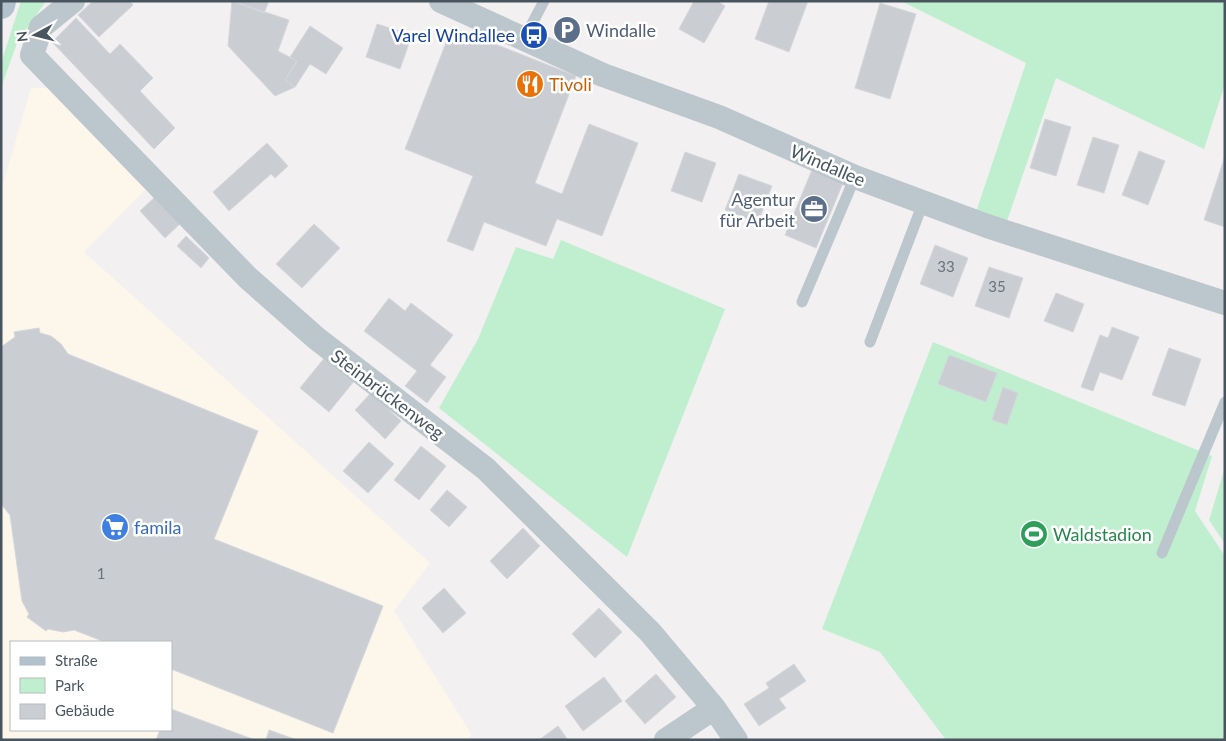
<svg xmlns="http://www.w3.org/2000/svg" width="1226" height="741" viewBox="0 0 1226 741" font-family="Lato,sans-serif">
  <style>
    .commercial { fill: #fcf6eb; fill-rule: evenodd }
    .green { fill: #c0efcf }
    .building { fill: #caced3; stroke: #d4d7dc }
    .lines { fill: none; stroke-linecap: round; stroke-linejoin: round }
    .service { stroke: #bcc6cd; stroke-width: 11 }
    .minor { stroke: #bcc6cd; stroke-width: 24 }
    .primary { stroke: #b1c2ce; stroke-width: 28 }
    .labels { text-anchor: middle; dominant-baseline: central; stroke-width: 5; stroke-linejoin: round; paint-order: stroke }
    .number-label { font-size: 15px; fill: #68737b }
    .service-label { font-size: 18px; fill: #4e5e75; stroke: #fff; text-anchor: start }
    .transit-label { font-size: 18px; fill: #164399; stroke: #fff; text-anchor: end }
    .food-label { font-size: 18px; fill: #c56008; stroke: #fff; text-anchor: start }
    .street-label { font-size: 18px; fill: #48555e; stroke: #fff }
    .shop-label { font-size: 18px; fill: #366cbe; stroke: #fff; text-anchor: start }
    .leisure-label { font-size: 18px; fill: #27864d; stroke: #fff; text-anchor: start }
  </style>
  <rect width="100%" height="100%" fill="#f3f0f1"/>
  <path class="commercial" d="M 31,88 L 54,88 L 147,188 L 84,252 L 430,563 L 394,611 L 472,735 L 466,740 L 1,740 L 1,191 ZM 11,642 L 171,642 L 171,730 L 11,730 Z"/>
  <path class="green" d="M 21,1 L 46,1 L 17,43 L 1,88 L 1,63 Z
    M 901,1 L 1225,1 L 1225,84 L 1204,149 L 1056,78 L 1006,224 L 976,212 L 1026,63 Z
    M 561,240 L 725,309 L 627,557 L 439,408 L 478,339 L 516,247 L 553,259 Z
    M 933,342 L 1212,456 L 1195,511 L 1225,556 L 1225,740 L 946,740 L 880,652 L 822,629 Z
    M 1225,467 L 1225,544 L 1209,520 Z"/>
  <path class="building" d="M 93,1 L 130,1 L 133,5 L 99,37 L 78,15 Z
    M 232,1 L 289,20 L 278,51 L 297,61 L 285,80 L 295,87 L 275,96 L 228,46 Z
    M 233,1 L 269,1 L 264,13 Z
    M 694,1 L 717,1 L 725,6 L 704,43 L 679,29 Z
    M 769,1 L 808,1 L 789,52 L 755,39 Z
    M 880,3 L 916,14 L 890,99 L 855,88 Z
    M 76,18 L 110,54 L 120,44 L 153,78 L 140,91 L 175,128 L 154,149 L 52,42 Z
    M 377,24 L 412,35 L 400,69 L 366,57 Z
    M 310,26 L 343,48 L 326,74 L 310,64 L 295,87 L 285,80 L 297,61 L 290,57 Z
    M 452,27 L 576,76 L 535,183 L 562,194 L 589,124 L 638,143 L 602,236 L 557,219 L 546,246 L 484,222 L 473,251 L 447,241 L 473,176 L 405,149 Z
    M 1045,119 L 1071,127 L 1056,176 L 1030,168 Z
    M 1093,137 L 1119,145 L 1104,193 L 1077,185 Z
    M 267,143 L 288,166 L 275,178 L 271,174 L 229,211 L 213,192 Z
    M 1139,151 L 1165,161 L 1148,205 L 1122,195 Z
    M 685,152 L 716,163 L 702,202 L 671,191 Z
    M 1225,156 L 1225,227 L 1204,220 Z
    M 812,170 L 843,183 L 816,248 L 785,235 Z
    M 739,174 L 772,186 L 758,223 L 725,210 Z
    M 157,195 L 183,221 L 165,238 L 140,211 Z
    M 314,224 L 340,248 L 302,288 L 276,264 Z
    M 186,236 L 209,258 L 201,268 L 177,246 Z
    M 935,245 L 968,258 L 953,297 L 920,284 Z
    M 989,267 L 1023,278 L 1009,318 L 975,306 Z
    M 1056,293 L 1084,304 L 1073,332 L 1044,321 Z
    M 389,298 L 405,311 L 411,303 L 453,335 L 430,365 L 446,377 L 427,403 L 405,386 L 417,371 L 364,331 Z
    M 1112,327 L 1139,337 L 1122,380 L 1100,372 L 1093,391 L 1081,387 L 1100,335 L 1108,338 Z
    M 39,328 L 40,333 L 51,336 L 61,344 L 68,354 L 258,431 L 214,539 L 383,606 L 333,733 L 171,669 L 171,642 L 105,642 L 74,630 L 63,632 L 48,629 L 46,631 L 27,617 L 29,614 L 22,601 L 10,515 L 1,504 L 1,347 L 15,337 L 14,332 Z
    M 1169,348 L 1201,359 L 1185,406 L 1152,395 Z
    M 949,355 L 997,373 L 986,402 L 938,384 Z
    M 326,356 L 355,380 L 329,412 L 300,388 Z
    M 1003,387 L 1018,393 L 1007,425 L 992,420 Z
    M 371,393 L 401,421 L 385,439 L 355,410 Z
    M 369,442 L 394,464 L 368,493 L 343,471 Z
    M 421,446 L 446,466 L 419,500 L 394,480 Z
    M 447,490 L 467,507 L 449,527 L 430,510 Z
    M 523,528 L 540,546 L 507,579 L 490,561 Z
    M 444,588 L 466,613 L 443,633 L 422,608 Z
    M 599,608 L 622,632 L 595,658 L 572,634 Z
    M 794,664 L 806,681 L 779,699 L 786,708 L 759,726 L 744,704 L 769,688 L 766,683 Z
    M 656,674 L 676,697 L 645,724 L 625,701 Z
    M 604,677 L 622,701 L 583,731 L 565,706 Z
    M 171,709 L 255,740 L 156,740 L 160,730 L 171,730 Z
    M 558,726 L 568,740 L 539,740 Z
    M 269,730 L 294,739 L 294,740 L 266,740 Z"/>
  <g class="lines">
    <path class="service" d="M 524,39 L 544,1
      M 802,302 L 855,177
      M 870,342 L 923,203
      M 1162,553 L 1225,402"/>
    <path class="minor" d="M 73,1 L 41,27 L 32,55 L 247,277 L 316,338 L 486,469 L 650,632 L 714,708 L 736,740
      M 441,1 L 603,75 L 719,117 L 855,177 L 987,226 L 1225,303
      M 666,740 L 714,708"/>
    <path class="primary" d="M 1,5 L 2,1"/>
  </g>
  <defs>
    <g id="parking-disc" transform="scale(1.4375)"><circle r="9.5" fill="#5c6f8a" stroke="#fff"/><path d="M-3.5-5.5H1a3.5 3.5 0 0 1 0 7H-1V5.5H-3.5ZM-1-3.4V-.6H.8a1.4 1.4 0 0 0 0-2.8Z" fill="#fff"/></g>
    <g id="bus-disc" transform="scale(1.4375)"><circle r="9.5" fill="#1a4fb4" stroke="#fff"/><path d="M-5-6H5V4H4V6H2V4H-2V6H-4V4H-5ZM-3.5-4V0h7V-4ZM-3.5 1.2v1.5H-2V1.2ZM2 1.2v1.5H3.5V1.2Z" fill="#fff"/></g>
    <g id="restaurant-disc" transform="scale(1.4375)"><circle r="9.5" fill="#e8710a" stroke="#fff"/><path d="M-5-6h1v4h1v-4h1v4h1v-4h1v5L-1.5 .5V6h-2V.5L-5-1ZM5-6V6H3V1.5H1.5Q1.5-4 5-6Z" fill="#fff"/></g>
    <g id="office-disc" transform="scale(1.4375)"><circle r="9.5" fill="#5c6f8a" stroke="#fff"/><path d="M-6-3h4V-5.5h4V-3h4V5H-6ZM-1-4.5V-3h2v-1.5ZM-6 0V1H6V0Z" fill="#fff"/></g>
    <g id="supermarket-disc" transform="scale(1.4375)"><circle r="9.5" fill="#3f7fe0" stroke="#fff"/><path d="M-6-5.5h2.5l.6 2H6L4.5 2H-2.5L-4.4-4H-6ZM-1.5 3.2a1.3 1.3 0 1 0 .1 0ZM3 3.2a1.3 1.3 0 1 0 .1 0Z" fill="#fff"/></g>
    <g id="stadium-disc" transform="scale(1.4375)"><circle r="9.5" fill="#2e9e5b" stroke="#fff"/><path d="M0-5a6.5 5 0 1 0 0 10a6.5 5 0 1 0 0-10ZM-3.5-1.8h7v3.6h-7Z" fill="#fff"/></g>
  </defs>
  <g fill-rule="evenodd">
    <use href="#parking-disc" x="567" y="30"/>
    <use href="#bus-disc" x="534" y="35"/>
    <use href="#restaurant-disc" x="530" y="84"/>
    <use href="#office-disc" x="814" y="209"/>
    <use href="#supermarket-disc" x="115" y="527"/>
    <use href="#stadium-disc" x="1034" y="534"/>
  </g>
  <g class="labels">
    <g class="number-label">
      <text x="946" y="266">33</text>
      <text x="997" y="286">35</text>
      <text x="101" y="573">1</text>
    </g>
    <g class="service-label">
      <text x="586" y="30">Windalle</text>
      <text x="795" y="199" text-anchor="end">Agentur<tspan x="795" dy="21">für Arbeit</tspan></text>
    </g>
    <g class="transit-label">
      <text x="515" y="35">Varel Windallee</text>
    </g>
    <g class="food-label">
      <text x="549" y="84">Tivoli</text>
    </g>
    <g class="street-label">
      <text transform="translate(828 165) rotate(23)">Windallee</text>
      <text transform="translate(388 394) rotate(37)">Steinbrückenweg</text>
    </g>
    <g class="shop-label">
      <text x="134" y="527">famila</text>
    </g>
    <g class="leisure-label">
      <text x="1053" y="534">Waldstadion</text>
    </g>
  </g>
  <rect width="1226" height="741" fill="none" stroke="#48555e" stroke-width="5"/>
  <rect x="10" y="641" width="162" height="90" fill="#ffffff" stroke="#b6bbbf"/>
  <rect x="20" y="657" width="25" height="8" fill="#b1c2ce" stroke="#b6bbbf"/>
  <text x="55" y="666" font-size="15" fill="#48555e">Straße</text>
  <rect x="20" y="678" width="25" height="15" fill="#c0efcf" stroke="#b6bbbf"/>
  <text x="55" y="691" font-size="15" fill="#48555e">Park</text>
  <rect x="20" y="704" width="25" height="15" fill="#caced3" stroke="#b6bbbf"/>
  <text x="55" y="716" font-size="15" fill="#48555e">Gebäude</text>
  <g transform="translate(35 35) rotate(263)" stroke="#ffffff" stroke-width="4" paint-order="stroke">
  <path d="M0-4L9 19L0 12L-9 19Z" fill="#48555e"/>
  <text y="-8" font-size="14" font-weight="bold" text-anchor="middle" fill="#48555e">N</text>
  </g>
</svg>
